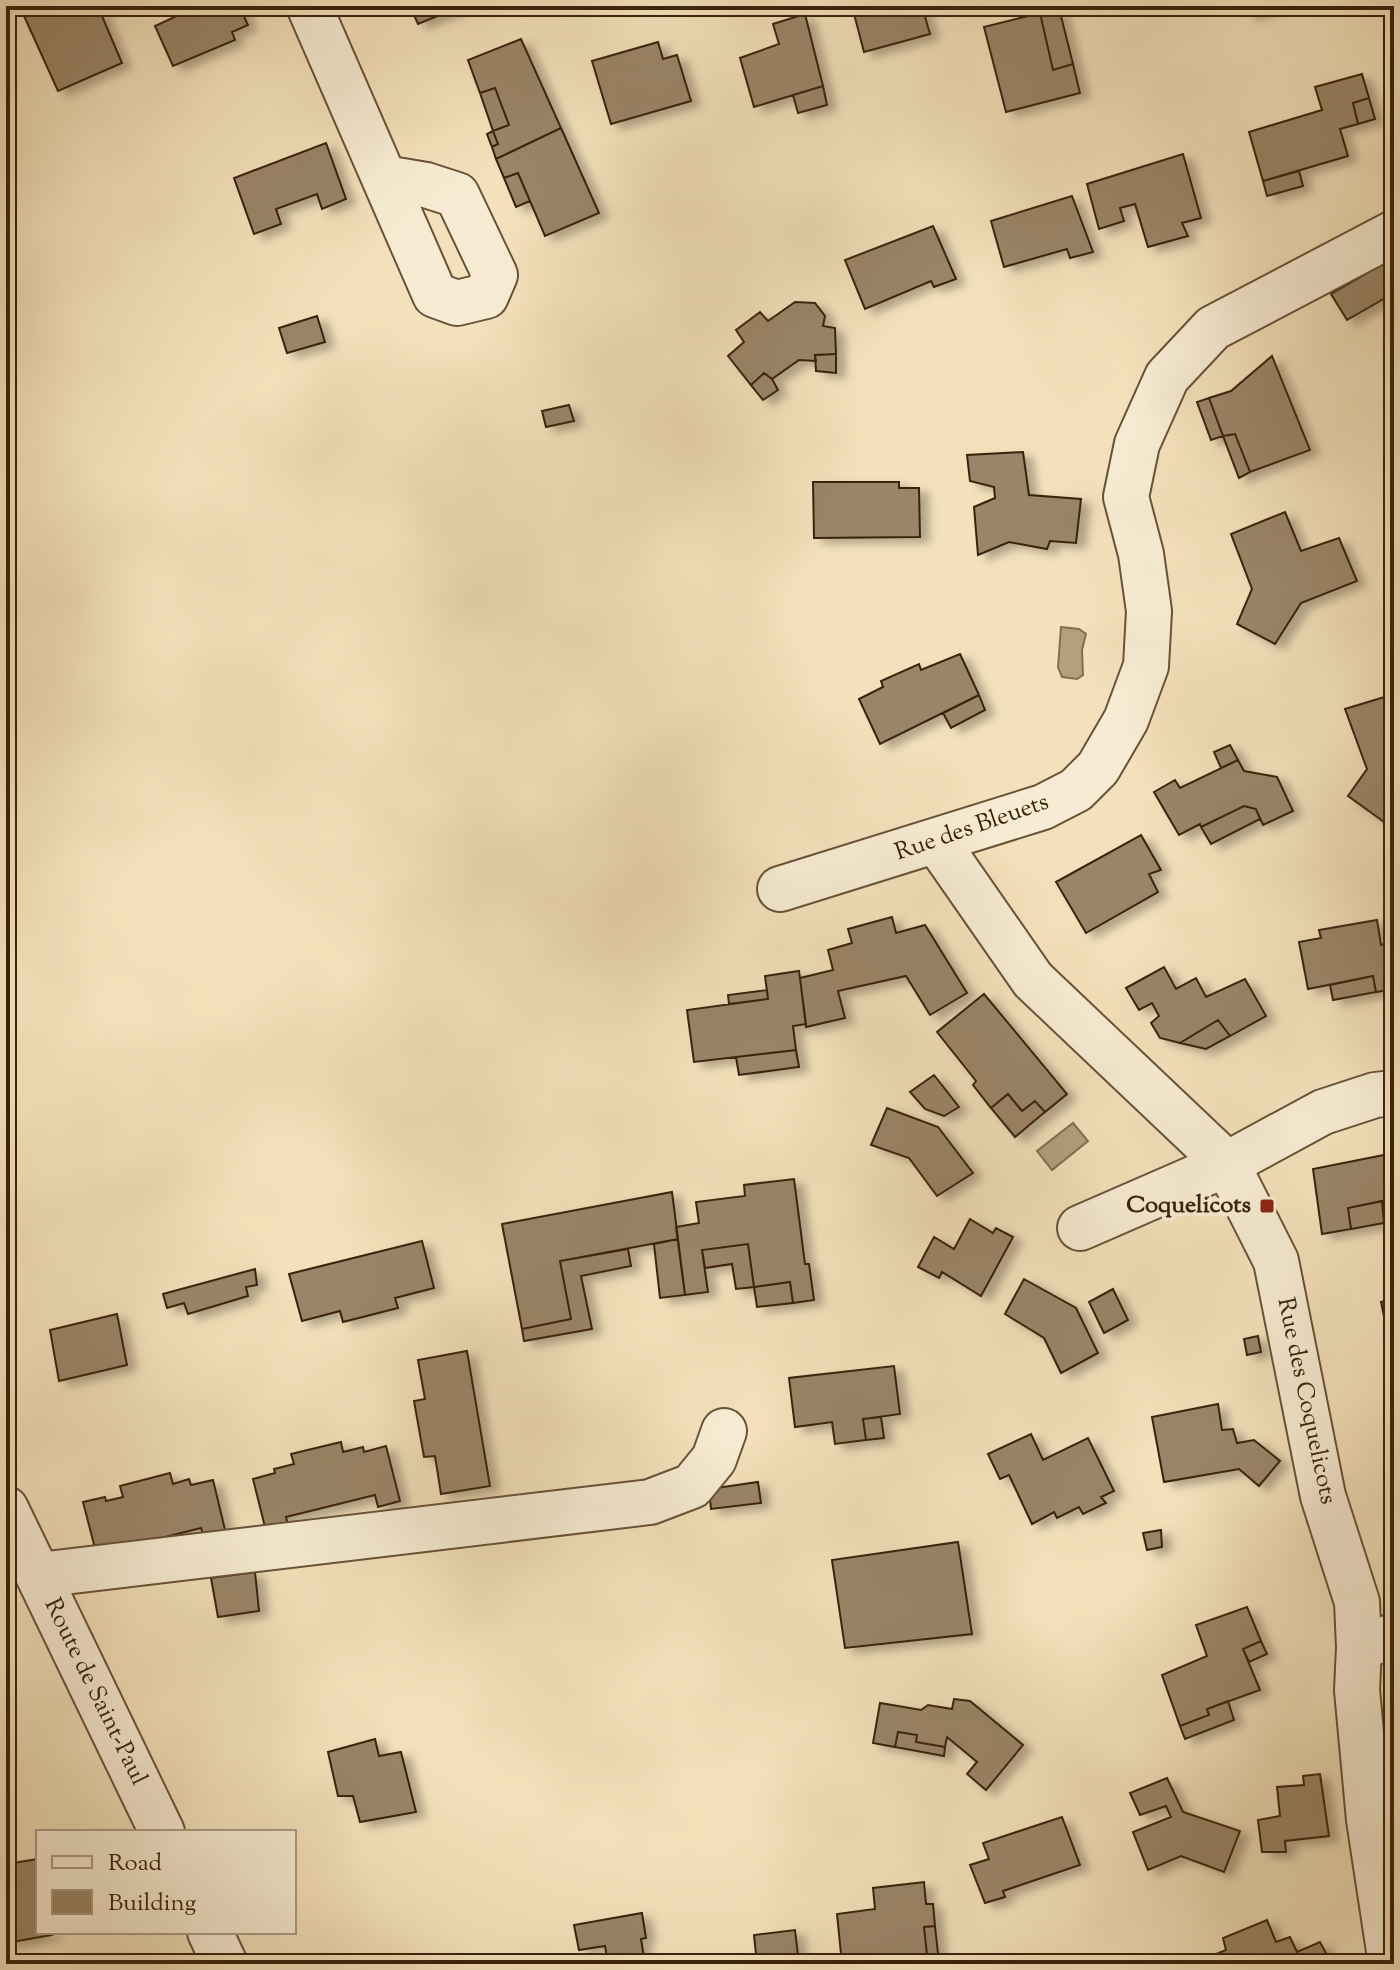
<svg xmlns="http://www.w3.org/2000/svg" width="1400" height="1970" viewBox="0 0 1400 1970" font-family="'Sorts Mill Goudy',serif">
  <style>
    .water { fill: #b4a07f; stroke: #836e51; stroke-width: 2 }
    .building { fill: #9a8567; stroke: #3a220b; stroke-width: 2; filter: url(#shadow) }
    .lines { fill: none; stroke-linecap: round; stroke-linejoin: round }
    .minor-casing { stroke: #685237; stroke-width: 48 }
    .path { stroke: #3a220b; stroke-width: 5; stroke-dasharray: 2 4; stroke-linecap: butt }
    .minor { stroke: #f7ecd3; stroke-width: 44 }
    .poi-dot { fill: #8f2418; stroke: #f7ecd3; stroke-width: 3 }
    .labels { text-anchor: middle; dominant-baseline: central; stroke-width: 8; stroke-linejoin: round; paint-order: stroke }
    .street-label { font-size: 24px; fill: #3a220b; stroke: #f7ecd3 }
    .poi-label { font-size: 24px; font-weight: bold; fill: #3a220b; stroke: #f7ecd3; text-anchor: end }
  </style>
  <defs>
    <filter id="shadow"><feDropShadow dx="9" dy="5" stdDeviation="4" flood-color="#0004"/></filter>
  </defs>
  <rect width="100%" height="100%" fill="#f3e1bb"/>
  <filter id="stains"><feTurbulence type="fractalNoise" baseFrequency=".0025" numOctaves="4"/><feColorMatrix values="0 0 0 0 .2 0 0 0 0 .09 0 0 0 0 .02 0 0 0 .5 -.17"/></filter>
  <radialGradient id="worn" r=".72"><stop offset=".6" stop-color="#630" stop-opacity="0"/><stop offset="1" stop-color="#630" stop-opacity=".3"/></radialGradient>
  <path class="water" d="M 1061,627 L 1079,629 L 1086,634 L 1082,650 L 1083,675 L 1077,679 L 1062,677 L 1058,667 Z
    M 1073,1123 L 1088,1141 L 1052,1170 L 1037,1151 Z"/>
  <path class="building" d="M 46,6 L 84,6 L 88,15 L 99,9 L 122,63 L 58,91 L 24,16 Z
    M 191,6 L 239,6 L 248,25 L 232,32 L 235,40 L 173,66 L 155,26 L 192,9 Z
    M 410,6 L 462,6 L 418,24 Z
    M 852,6 L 922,6 L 930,34 L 864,52 Z
    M 1245,6 L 1274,6 L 1274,7 L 1247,15 Z
    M 1059,8 L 1073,64 L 1053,70 L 1040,13 Z
    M 1040,13 L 1053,70 L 1073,64 L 1080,93 L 1006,112 L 984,27 Z
    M 805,14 L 823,86 L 754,107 L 740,58 L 779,44 L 773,24 Z
    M 521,39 L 561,128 L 496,159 L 492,147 L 498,144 L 493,131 L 509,125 L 495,88 L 480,93 L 468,60 Z
    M 658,42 L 663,59 L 677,55 L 691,101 L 611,124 L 592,61 Z
    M 1362,74 L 1369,98 L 1353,103 L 1358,124 L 1340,129 L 1348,156 L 1263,181 L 1249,132 L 1322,110 L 1315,87 Z
    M 823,86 L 827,105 L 798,113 L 793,95 Z
    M 495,88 L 509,125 L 493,131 L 480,93 Z
    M 1369,98 L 1375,119 L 1358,124 L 1353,103 Z
    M 561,128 L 599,213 L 545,236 L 518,173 L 504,178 L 496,159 Z
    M 493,131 L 498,144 L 492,147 L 487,134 Z
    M 326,143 L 346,199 L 322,209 L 317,194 L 276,209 L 281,224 L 254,234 L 234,178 Z
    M 1183,154 L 1201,218 L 1182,223 L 1188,236 L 1148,247 L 1135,204 L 1120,208 L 1124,221 L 1099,229 L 1087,184 Z
    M 1299,171 L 1303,186 L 1267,196 L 1263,181 Z
    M 518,173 L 530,201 L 516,207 L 504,178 Z
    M 1072,196 L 1093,252 L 1070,258 L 1067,249 L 1004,267 L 991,221 Z
    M 933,226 L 956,279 L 934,287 L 931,281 L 865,309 L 845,260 Z
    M 1383,264 L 1394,282 L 1394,293 L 1347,320 L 1331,294 Z
    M 795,302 L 815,303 L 825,316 L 823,326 L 835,328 L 836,354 L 815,355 L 816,361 L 799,360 L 772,379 L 764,373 L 751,385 L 728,356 L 744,342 L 736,330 L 760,312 L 768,321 Z
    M 317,316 L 325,342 L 287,353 L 279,328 Z
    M 836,354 L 836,373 L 816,371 L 815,355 Z
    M 1272,356 L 1310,450 L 1250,472 L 1235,434 L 1223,436 L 1209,398 L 1231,391 Z
    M 764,373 L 772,379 L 778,390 L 763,400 L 751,385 Z
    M 1209,398 L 1223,436 L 1211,440 L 1197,402 Z
    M 569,405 L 574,421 L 546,427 L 542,411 Z
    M 1235,434 L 1250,472 L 1239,478 L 1223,436 Z
    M 1023,452 L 1029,495 L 1081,499 L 1076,543 L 1050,541 L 1047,549 L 1009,542 L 978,555 L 974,507 L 995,498 L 994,487 L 970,481 L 967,455 Z
    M 813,482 L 899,482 L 899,488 L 919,488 L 920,537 L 814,538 Z
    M 1285,512 L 1301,551 L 1339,538 L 1357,581 L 1301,603 L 1275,644 L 1237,624 L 1252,589 L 1231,534 Z
    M 960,654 L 979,695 L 880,744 L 859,699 L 883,687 L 881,681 L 919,664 L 921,670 Z
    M 979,695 L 985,710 L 951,728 L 943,713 Z
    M 1391,695 L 1394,704 L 1394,810 L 1384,822 L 1348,796 L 1367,769 L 1345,709 Z
    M 1230,745 L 1238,760 L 1221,768 L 1214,752 Z
    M 1238,760 L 1244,771 L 1277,777 L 1293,811 L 1263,825 L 1256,809 L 1244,806 L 1201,827 L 1200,824 L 1179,835 L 1154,792 L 1175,780 L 1180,788 Z
    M 1244,806 L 1256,809 L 1260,819 L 1211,844 L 1201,827 Z
    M 1141,835 L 1161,870 L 1149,874 L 1158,892 L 1086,933 L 1056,882 Z
    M 892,917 L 896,933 L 925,925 L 967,993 L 930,1015 L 906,976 L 838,991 L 845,1018 L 806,1027 L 800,978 L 833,970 L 828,950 L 852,943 L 848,929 Z
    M 1377,920 L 1381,945 L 1394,941 L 1394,989 L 1376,992 L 1373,976 L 1308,989 L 1299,942 L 1321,938 L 1319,930 Z
    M 1164,967 L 1176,989 L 1196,978 L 1206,997 L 1245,979 L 1266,1016 L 1230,1036 L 1218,1020 L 1180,1043 L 1160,1038 L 1151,1023 L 1159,1016 L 1152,1003 L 1139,1010 L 1126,988 Z
    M 799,971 L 806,1024 L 793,1026 L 796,1050 L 694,1062 L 687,1010 L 768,999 L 765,976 Z
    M 1373,976 L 1376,992 L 1333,1000 L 1330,985 Z
    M 767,990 L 768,999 L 729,1004 L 728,995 Z
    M 984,994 L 1067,1094 L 1045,1112 L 1035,1101 L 1022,1111 L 1008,1094 L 991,1108 L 973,1085 L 976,1081 L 937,1032 Z
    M 1218,1020 L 1230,1036 L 1206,1049 L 1180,1043 Z
    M 796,1050 L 799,1067 L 739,1075 L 736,1057 Z
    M 934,1075 L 959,1107 L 944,1116 L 925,1109 L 910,1092 Z
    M 1008,1094 L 1022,1111 L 1035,1101 L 1045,1112 L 1015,1137 L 991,1108 Z
    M 887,1108 L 938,1127 L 973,1173 L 937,1196 L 909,1158 L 871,1145 Z
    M 1394,1153 L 1394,1199 L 1348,1208 L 1351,1229 L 1322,1234 L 1313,1169 Z
    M 794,1179 L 805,1264 L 809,1264 L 814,1300 L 793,1303 L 790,1282 L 754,1287 L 748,1244 L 702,1250 L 708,1292 L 685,1295 L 676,1227 L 699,1223 L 696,1202 L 745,1196 L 744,1185 Z
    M 672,1192 L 678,1239 L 560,1261 L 571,1319 L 522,1329 L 502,1224 Z
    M 1382,1201 L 1384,1223 L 1351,1229 L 1348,1208 Z
    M 970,1219 L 993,1233 L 996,1228 L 1013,1237 L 981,1296 L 942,1272 L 939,1278 L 918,1267 L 934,1237 L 954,1249 Z
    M 678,1239 L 685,1295 L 660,1298 L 654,1244 Z
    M 422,1241 L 434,1288 L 395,1298 L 398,1308 L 343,1322 L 340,1311 L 302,1321 L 289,1274 Z
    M 748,1244 L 754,1287 L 736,1289 L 732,1264 L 705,1268 L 702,1250 Z
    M 628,1249 L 631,1266 L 581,1276 L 592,1329 L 524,1341 L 522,1329 L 571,1319 L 560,1261 Z
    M 255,1269 L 257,1285 L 246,1287 L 248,1296 L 188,1314 L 184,1303 L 167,1308 L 163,1294 Z
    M 1024,1279 L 1076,1308 L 1098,1353 L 1061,1373 L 1044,1338 L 1005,1314 Z
    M 790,1282 L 793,1303 L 757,1307 L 754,1287 Z
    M 1113,1289 L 1128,1320 L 1104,1333 L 1089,1302 Z
    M 1394,1299 L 1394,1360 L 1393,1360 L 1381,1302 Z
    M 117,1314 L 127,1365 L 59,1381 L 50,1330 Z
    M 1258,1336 L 1261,1352 L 1247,1355 L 1244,1339 Z
    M 467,1351 L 490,1486 L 441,1494 L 435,1456 L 424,1457 L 414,1401 L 425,1399 L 418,1360 Z
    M 894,1366 L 900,1414 L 863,1419 L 866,1440 L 835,1444 L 832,1422 L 795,1427 L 789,1378 Z
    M 1218,1404 L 1222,1430 L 1233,1429 L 1237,1443 L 1254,1440 L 1280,1461 L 1259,1486 L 1239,1469 L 1164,1482 L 1152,1417 Z
    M 881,1417 L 884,1438 L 866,1440 L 863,1419 Z
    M 1031,1434 L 1043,1460 L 1088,1438 L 1114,1491 L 1101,1497 L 1106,1503 L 1083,1514 L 1079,1507 L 1057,1518 L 1054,1512 L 1032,1524 L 1009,1475 L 1000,1479 L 988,1454 Z
    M 341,1442 L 343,1452 L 363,1447 L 364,1452 L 386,1446 L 400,1501 L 378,1507 L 375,1495 L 286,1517 L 289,1530 L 267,1535 L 253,1479 L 275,1473 L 274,1469 L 294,1464 L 291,1454 Z
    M 170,1473 L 173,1484 L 189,1479 L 191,1485 L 213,1480 L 226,1534 L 205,1540 L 201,1528 L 118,1549 L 98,1560 L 83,1502 L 105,1497 L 106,1501 L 123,1497 L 120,1486 Z
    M 758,1482 L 761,1503 L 711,1509 L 709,1489 Z
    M 1161,1530 L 1162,1547 L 1147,1550 L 1143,1533 Z
    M 958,1542 L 972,1634 L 845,1648 L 832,1560 Z
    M 255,1572 L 259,1611 L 218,1617 L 211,1578 Z
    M 1247,1607 L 1261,1641 L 1243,1649 L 1260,1690 L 1207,1709 L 1209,1715 L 1180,1726 L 1162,1675 L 1207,1656 L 1196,1625 Z
    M 1261,1641 L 1267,1654 L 1249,1662 L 1243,1649 Z
    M 954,1699 L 970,1701 L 1023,1745 L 986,1790 L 967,1774 L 977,1762 L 947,1737 L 945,1747 L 916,1742 L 917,1735 L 898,1732 L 895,1747 L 873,1743 L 880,1703 L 921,1710 L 928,1705 L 952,1709 Z
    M 1228,1701 L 1234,1720 L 1185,1739 L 1180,1726 L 1209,1715 L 1207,1709 Z
    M 898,1732 L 917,1735 L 916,1742 L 945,1747 L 944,1756 L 895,1747 Z
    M 375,1739 L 379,1756 L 401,1752 L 416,1812 L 360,1822 L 353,1796 L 338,1796 L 328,1752 Z
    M 1320,1774 L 1329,1836 L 1285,1841 L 1286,1852 L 1262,1852 L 1258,1820 L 1280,1816 L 1277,1787 L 1304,1785 L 1303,1776 Z
    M 1167,1778 L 1183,1812 L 1240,1831 L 1224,1872 L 1181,1856 L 1148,1870 L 1133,1832 L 1171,1817 L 1166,1806 L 1140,1815 L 1130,1793 Z
    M 1062,1817 L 1080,1865 L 1003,1891 L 1005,1897 L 985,1903 L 970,1865 L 989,1859 L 983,1843 Z
    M 38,1859 L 38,1932 L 51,1932 L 52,1935 L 6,1943 L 6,1864 Z
    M 924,1882 L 926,1904 L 933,1904 L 935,1926 L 924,1927 L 928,1964 L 842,1964 L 837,1914 L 875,1909 L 873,1888 Z
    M 642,1913 L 646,1938 L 641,1939 L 645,1964 L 608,1964 L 605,1946 L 579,1950 L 574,1925 Z
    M 1267,1920 L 1276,1942 L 1290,1937 L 1297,1952 L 1320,1942 L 1332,1964 L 1200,1964 L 1199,1961 L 1226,1950 L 1223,1938 Z
    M 935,1926 L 939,1963 L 928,1964 L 924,1927 Z
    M 795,1930 L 799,1964 L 757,1964 L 754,1935 Z"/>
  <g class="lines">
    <g class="minor-casing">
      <path id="minor" d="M 309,6 L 435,295 L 457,303 L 486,296 L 495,275 L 457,195 L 426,185 L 384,178
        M 937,842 L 1033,980 L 1227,1164 L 1276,1261 L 1323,1496 L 1357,1602 L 1359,1647 L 1357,1690 L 1369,1820 L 1391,1964
        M 780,889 L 1043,807 L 1076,790 L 1098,768 L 1126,720 L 1146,666 L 1149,611 L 1141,554 L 1126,497 L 1137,444 L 1167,377 L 1213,328 L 1394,233
        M 1080,1228 L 1227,1164 L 1323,1112 L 1375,1095 L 1394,1093
        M 6,1509 L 162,1832
        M 39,1575 L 650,1502 L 692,1486 L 714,1459 L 724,1431
        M 1359,1647 L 1394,1636
        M 210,1932 L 225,1964"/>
    </g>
    <path class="path" d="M 6,1453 L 14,1469"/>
    <use href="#minor" class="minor"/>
  </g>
  <rect class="poi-dot" x="1259" y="1198" width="16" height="16" rx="4"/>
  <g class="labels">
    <g class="street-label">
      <text transform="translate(972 828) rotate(-19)">Rue des Bleuets</text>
      <text transform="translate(1306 1401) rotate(78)">Rue des Coquelicots</text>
      <text transform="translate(95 1692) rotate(64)">Route de Saint-Paul</text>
    </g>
    <g class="poi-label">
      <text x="1251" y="1206">Coquelicots</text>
    </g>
  </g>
  <rect width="1400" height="1970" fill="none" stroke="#f3e1bb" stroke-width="32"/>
  <rect x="8" y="8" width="1384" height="1954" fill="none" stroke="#3a220b" stroke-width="4"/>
  <rect x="16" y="16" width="1368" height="1938" fill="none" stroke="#3a220b" stroke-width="2"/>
  <rect x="36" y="1830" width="260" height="104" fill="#f7ecd3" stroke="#ab9b83" stroke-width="2"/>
  <rect x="52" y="1856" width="40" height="12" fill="#f7ecd3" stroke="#ab9b83" stroke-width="2"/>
  <text x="108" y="1870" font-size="24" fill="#3a220b">Road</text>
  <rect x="52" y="1890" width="40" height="24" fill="#9a8567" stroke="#ab9b83" stroke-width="2"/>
  <text x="108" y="1910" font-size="24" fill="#3a220b">Building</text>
  <rect width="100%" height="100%" filter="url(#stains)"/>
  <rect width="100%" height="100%" fill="url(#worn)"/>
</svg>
